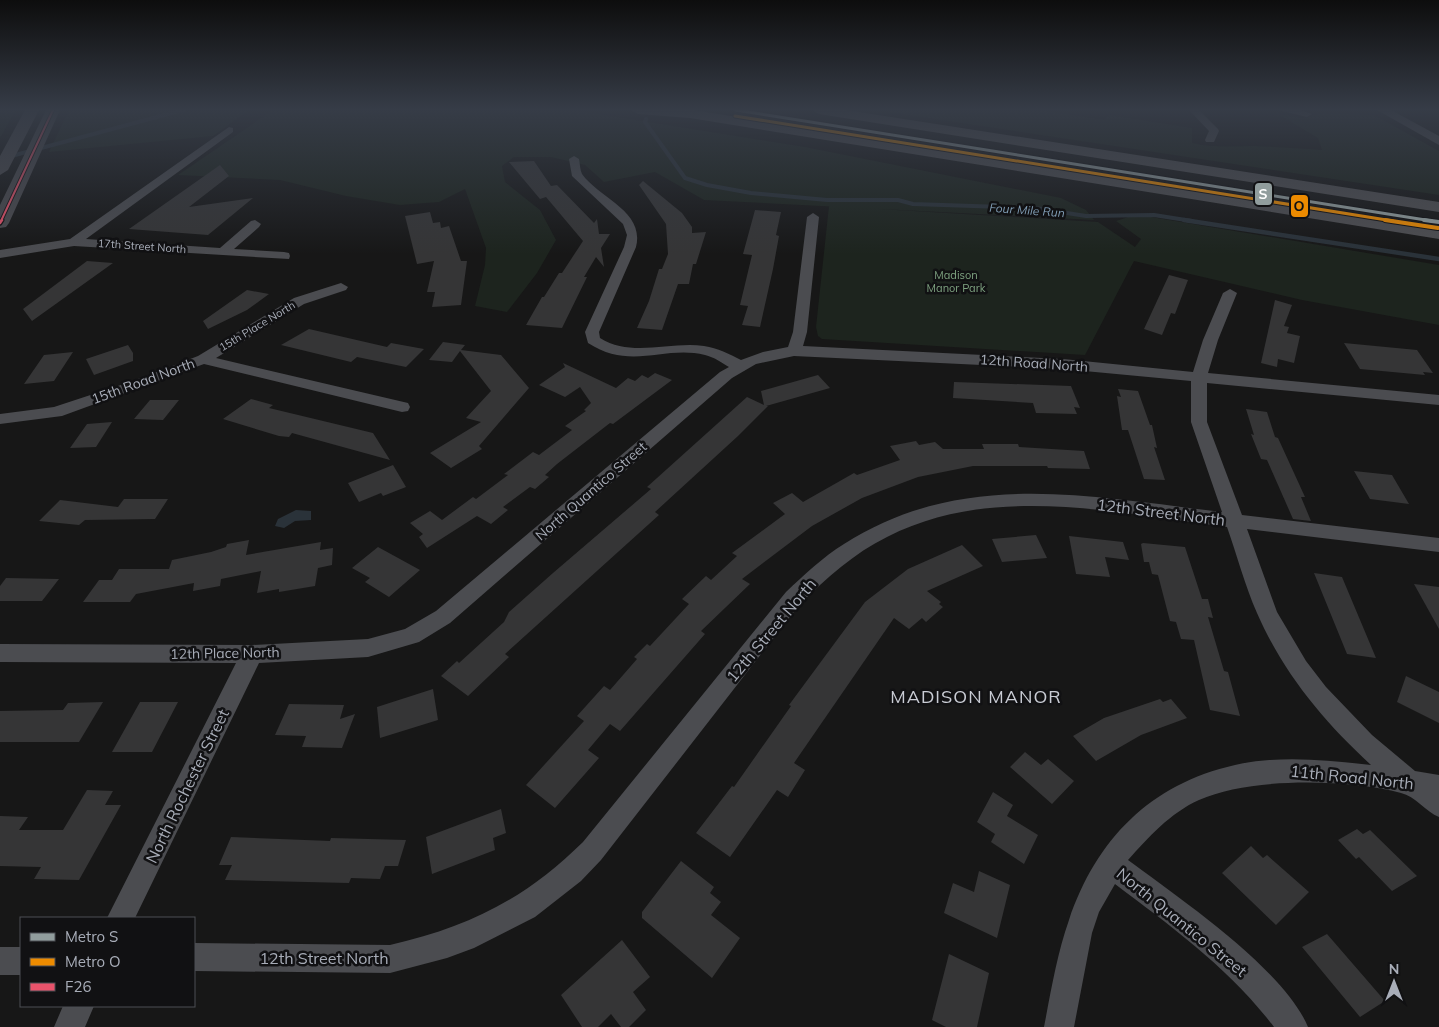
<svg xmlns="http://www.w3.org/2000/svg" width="1439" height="1027" viewBox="0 0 1439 1027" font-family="Mulish,sans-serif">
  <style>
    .green { fill: #1d241e }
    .water { fill: #2a3239 }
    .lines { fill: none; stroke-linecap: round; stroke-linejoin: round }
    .stream-far1 { stroke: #2a3239; stroke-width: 4 }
    .stream { stroke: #2a3239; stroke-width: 4.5 }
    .building { fill: #353536 }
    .minor { fill: #4b4c50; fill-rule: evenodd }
    .tertiary { fill: #4b4c50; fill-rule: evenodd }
    .secondary { fill: #4a4a4e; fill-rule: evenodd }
    .motorway { fill: #4e4e51; fill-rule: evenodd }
    .bus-1-far1-casing { stroke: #111113; stroke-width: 4 }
    .bus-1-casing { stroke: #111113; stroke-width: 5 }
    .bus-1-far1 { stroke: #e9536b; stroke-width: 2 }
    .bus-1 { stroke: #e9536b; stroke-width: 2.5 }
    .metro-1-far1-casing { stroke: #111113; stroke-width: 5 }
    .metro-1-casing { stroke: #111113; stroke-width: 6 }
    .metro-2-far1-casing { stroke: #111113; stroke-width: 5 }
    .metro-2-casing { stroke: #111113; stroke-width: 6 }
    .metro-1-far1 { stroke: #919d9d; stroke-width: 3 }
    .metro-1 { stroke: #919d9d; stroke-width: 4 }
    .metro-2-far1 { stroke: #ed8b00; stroke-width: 3 }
    .metro-2 { stroke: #ed8b00; stroke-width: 4 }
    .labels { text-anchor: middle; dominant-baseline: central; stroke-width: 5; stroke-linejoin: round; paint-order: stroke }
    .far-street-label { font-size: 11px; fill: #a8adb8; stroke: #111113 }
    .far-park-label { font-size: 11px; fill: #7fa381; stroke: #111113 }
    .far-water-label { font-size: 12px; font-style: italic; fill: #7f9bb3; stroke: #111113 }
    .street-label { font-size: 14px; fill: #a8adb8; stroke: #111113 }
    .near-street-label { font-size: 16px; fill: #a8adb8; stroke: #111113 }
    .near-neighbourhood-label { font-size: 18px; letter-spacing: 1px; fill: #c9ccd4; stroke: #111113 }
    .line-badge { stroke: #111113; stroke-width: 2 }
    .badge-label { font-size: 14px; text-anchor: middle; font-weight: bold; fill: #fff }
    .pale-badge-label { font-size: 14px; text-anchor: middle; font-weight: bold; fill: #111 }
  </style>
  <rect width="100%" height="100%" fill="#171717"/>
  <path class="green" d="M 0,110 L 16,110 L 0,138 Z
    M 69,110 L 249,110 L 213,136 L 49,152 Z
    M 273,110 L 573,110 L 805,147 L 1061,198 L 1086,210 L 1094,220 L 704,200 L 655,172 L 604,182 L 585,165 L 551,157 L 514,157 L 502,166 L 505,182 L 540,210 L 556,240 L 537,273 L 507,312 L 475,306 L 485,265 L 486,248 L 465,189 L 439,202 L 400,205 L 346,196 L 280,180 L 178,175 Z
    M 876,110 L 1041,110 L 1104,120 L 1109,115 L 1192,128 L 1192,143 C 1213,148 1233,146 1255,146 C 1277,147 1300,148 1322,150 L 1318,138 L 1278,114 L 1303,118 L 1322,113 L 1374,115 L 1439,151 L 1439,195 Z
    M 829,206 L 1098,222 L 1135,247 L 1141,239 L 1116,221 L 1131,216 L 1151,217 L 1439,265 L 1439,325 L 1302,300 L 1134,261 L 1085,355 L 822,339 L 818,336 L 816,327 Z"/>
  <path class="water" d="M 296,510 L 311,511 L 311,520 L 295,521 L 284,528 L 275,526 L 278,519 Z"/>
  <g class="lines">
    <path class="stream-far1" d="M 646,119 L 645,122 L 685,178 L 707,185 L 751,193 L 827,200 L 898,200 L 913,204 L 1035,208 L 1086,216 L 1154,215 L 1192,221
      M 0,159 L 183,110"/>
    <path class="stream" d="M 1184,220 L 1439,259"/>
  </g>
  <path class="building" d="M 534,161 L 551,186 L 557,185 L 594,223 L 597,219 L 599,234 L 610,234 L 601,248 L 604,267 L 596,257 L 584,277 L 587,277 L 562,328 L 526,325 L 542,297 L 544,297 L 559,273 L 562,273 L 583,241 L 546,197 L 540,199 L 509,162 Z
    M 220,165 L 229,176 L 189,207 L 253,198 L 208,235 L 129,229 Z
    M 643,181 L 682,213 L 692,227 L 692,233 L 706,232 L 696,264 L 693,264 L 689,284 L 678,284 L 662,330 L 637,328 L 649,301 L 659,269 L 662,269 L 668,254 L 666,224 L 639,185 Z
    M 755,210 L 781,212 L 776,235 L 779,236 L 773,269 L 760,327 L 742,325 L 748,306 L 740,305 L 752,255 L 743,254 Z
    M 430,212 L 433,223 L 440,222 L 441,228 L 449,226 L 461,261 L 467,261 L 461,305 L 432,307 L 435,292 L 427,292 L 434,261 L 417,264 L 405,216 Z
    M 87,261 L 113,263 L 32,321 L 23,309 Z
    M 1169,275 L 1188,280 L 1175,314 L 1171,313 L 1162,335 L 1144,329 Z
    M 247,290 L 269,294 L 247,310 L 208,329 L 203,321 Z
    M 1275,300 L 1292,305 L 1284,326 L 1289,327 L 1287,333 L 1300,336 L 1294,363 L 1278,359 L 1277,367 L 1261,363 Z
    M 309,329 L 387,347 L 391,343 L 424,349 L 406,367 L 357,357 L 351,362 L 281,345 Z
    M 443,342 L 465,345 L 461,350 L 501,355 L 529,388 L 479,446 L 482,449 L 451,468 L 430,453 L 481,422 L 466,418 L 491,391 L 460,351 L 452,362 L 429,360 Z
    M 1344,343 L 1417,350 L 1433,373 L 1423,372 L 1425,375 L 1360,369 Z
    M 128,345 L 133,353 L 133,361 L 94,375 L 86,359 Z
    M 73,352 L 54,381 L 24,384 L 44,355 Z
    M 563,363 L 616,388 L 628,378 L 635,381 L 642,375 L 648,378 L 655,373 L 672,380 L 613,424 L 610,423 L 557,464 L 545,475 L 549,477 L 535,489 L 530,487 L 503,507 L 508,510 L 491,524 L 477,516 L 427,548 L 419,537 L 423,534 L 410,523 L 430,511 L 442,520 L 473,497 L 476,499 L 508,475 L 504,474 L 533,452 L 539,455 L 572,430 L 565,426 L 586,411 L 584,410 L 591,403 L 580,387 L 565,397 L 539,385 L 565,367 Z
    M 818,375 L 830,388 L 766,406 L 768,406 L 738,436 L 655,512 L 659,515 L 505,654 L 509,657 L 468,696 L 441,676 L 457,661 L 459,663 L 504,622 L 509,612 L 553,573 L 651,489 L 647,487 L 747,397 L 764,405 L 761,391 Z
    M 954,382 L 1071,386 L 1080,408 L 1074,407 L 1077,414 L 1036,413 L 1033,403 L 953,398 Z
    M 1118,389 L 1138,391 L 1150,425 L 1152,425 L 1157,448 L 1154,447 L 1165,480 L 1144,479 L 1128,430 L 1122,430 L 1117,396 L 1121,397 Z
    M 251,399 L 273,405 L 269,408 L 373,433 L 390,460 L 292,433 L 289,437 L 279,436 L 223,419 Z
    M 150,400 L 179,400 L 163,420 L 134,419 Z
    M 1246,409 L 1267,412 L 1275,437 L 1278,438 L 1305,497 L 1301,497 L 1311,521 L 1293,519 L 1267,460 L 1261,459 L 1251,434 L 1254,435 Z
    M 112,422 L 96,447 L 70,448 L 87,424 Z
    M 916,441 L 919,445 L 935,442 L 943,449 L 984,449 L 982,444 L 1018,444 L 1019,447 L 1084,451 L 1090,469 L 1048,468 L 1047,466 L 973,466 L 918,477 L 862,498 L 812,526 L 742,579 L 750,584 L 701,631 L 705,634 L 620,731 L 610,724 L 588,750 L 599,758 L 555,808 L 526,785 L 584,721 L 577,716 L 604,686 L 610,690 L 637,659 L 634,657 L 647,644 L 650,646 L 689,604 L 682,599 L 706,576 L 711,580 L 737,556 L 732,553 L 785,514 L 773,503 L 792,493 L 803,502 L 854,473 L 857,475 L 900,460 L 890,446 Z
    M 393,465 L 406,487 L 383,496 L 381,493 L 359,502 L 348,483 Z
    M 1354,471 L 1392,475 L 1409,504 L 1370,499 Z
    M 124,499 L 168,499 L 155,519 L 85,520 L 79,525 L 39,521 L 60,500 L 118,507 Z
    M 1036,535 L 1047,558 L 1002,562 L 992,539 Z
    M 1069,536 L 1123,542 L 1129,560 L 1105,557 L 1110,577 L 1076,574 Z
    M 249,540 L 246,555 L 321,542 L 320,550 L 333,548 L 332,565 L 318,568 L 315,586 L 279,592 L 279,589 L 257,593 L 261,571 L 221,579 L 220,586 L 193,591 L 194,583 L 136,594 L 130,602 L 83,602 L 99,580 L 112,580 L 119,569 L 169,569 L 172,560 L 211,552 L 226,547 L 227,544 Z
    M 1143,543 L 1185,547 L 1202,599 L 1208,599 L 1213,618 L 1208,617 L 1224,671 L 1228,672 L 1240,716 L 1210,710 L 1194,640 L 1181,639 L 1176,622 L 1170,621 L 1158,575 L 1152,574 L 1149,562 L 1144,562 L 1141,544 Z
    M 962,545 L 983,566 L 927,591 L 941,602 L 939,604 L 943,607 L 926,622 L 922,618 L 909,629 L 894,618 L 794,763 L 805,770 L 788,797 L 777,790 L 730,857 L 696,833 L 732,786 L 734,787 L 791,706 L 789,705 L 865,602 L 908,569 Z
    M 378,547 L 420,570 L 389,597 L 365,582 L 370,578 L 352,568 Z
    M 1314,573 L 1342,577 L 1376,658 L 1347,654 Z
    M 6,578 L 59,579 L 42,601 L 0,601 L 0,586 Z
    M 1414,584 L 1439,587 L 1439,629 Z
    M 1406,676 L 1439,692 L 1439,723 L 1397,702 Z
    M 433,689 L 438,720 L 380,738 L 377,707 Z
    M 1160,699 L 1163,702 L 1171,699 L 1187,718 L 1141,735 L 1096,761 L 1073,736 L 1104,718 Z
    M 103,702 L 79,742 L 0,742 L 0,711 L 63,710 L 68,703 Z
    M 140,702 L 178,702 L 152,752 L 112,752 Z
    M 289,704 L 344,705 L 340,719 L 355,714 L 342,748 L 302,747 L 306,736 L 275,735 Z
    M 1025,752 L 1041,765 L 1048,759 L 1074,781 L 1052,804 L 1010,767 Z
    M 87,790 L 113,791 L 105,805 L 121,805 L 79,880 L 34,879 L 41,867 L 0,866 L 0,816 L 28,817 L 19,830 L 63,830 Z
    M 993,792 L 1013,805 L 1007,816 L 1038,835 L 1024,864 L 991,842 L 995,834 L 977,822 Z
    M 501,809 L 506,833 L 493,838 L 495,850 L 432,874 L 426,837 Z
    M 1357,829 L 1363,834 L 1370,830 L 1417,876 L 1392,891 L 1359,857 L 1356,859 L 1338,840 Z
    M 231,837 L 330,841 L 331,838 L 406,840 L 398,866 L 385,866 L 380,879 L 351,878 L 349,883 L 225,880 L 232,865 L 219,865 Z
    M 1251,846 L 1263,858 L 1267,855 L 1309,892 L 1276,925 L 1222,873 Z
    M 681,861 L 714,887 L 710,893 L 721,902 L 711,915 L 740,938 L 712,978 L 642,918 L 642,912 Z
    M 979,871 L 1010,885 L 997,938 L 944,913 L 953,883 L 974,892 Z
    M 1327,934 L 1385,1001 L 1360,1017 L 1302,947 Z
    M 622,940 L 650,977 L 633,992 L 646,1010 L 629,1027 L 621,1027 L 611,1014 L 598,1027 L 582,1027 L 561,995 Z
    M 949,954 L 989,973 L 977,1027 L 946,1027 L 932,1020 Z"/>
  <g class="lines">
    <path class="minor" d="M 1189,110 L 1199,110 L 1218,129 L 1219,131 L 1214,142 L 1206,142 L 1205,140 L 1209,131 Z
      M 1278,110 L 1300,110 L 1312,114 L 1307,117 Z
      M 229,127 L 233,128 L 233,132 L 86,239 L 220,248 L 251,221 L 255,220 L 261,224 L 259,227 L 234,249 L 284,252 L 289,253 L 290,256 L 289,259 L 74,246 L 0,258 L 0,250 L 70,239 Z
      M 574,156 L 579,159 C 580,164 580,170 582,174 C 600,199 645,211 636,247 L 599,332 L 600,338 C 632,358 670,341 704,346 C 718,348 729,354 741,360 L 763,352 L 788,347 L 793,332 L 807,217 L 813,213 L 819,217 L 807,332 L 803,346 L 1063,359 L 1193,372 L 1203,340 L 1223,293 L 1230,289 L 1237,293 L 1218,340 L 1208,373 L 1439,395 L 1439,405 L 1207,383 L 1207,422 L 1242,515 L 1439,538 L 1439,552 L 1247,529 L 1277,612 L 1306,661 L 1326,687 L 1372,735 L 1415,771 L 1439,775 L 1439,817 C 1426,812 1415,796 1401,793 C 1347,779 1251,777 1199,800 C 1170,813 1149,837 1128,860 C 1179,898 1284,969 1308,1027 L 1274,1027 C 1230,969 1172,927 1115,884 L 1099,912 L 1092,933 L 1074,1027 L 1044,1027 C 1051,991 1057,954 1069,920 C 1096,840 1150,784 1235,765 C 1279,755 1327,760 1371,765 C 1324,722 1283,673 1257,613 C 1245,586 1237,555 1227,527 C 1116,513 992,483 887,537 C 854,553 827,578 800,604 L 601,860 L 581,881 L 535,917 L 474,948 L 447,958 L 390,973 L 194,971 L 194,943 L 390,945 C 469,927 525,899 583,842 L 786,592 C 804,575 823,557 844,544 C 963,468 1091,497 1222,512 L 1191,422 L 1191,381 L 1063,369 L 794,356 L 756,364 L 732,378 L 450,623 L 419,642 L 368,657 L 259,663 L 135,918 L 107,918 L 236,663 L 0,662 L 0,644 L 252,645 L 368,639 L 405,629 L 436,611 L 720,372 L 729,367 C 722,363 714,357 705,355 C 664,345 631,371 588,343 L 585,332 L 624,247 L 627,235 L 623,224 L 572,176 L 569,159 Z
      M 341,283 L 348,287 L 346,290 L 304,304 L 216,358 L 408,403 L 410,407 L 408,411 L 402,412 L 204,364 L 62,416 L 0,424 L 0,414 L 54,407 L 133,381 L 198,356 L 294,298 Z
      M 0,947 L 21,947 L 21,975 L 0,975 Z
      M 63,1006 L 94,1006 L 85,1027 L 54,1027 Z"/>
    <path class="tertiary" d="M 1377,110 L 1391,110 L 1439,136 L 1439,145 Z"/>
    <path class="secondary" d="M 25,110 L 39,110 L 8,170 L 0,175 L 0,156 Z
      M 46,110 L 60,110 L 9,223 L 6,227 L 0,228 L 0,205 Z"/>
    <path class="motorway" d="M 631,110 L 693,110 L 1439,229 L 1439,239 L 690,118 L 638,114 Z
      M 812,110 L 846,110 L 1439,202 L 1439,212 L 819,114 Z"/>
    <g class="bus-1-far1-casing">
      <path id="bus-1-far1" d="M 1,221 L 53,110"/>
    </g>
    <g class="bus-1-casing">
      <path id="bus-1" d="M 0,223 L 2,220"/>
    </g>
    <use href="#bus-1-far1" class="bus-1-far1"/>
    <use href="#bus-1" class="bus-1"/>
    <g class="metro-1-far1-casing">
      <path id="metro-1-far1" d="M 736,110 L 1432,221"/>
    </g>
    <g class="metro-1-casing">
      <path id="metro-1" d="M 1424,220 L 1439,222"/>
    </g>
    <g class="metro-2-far1-casing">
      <path id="metro-2-far1" d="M 735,116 L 1393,221"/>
    </g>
    <g class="metro-2-casing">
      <path id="metro-2" d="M 1385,220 L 1438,228"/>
    </g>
    <use href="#metro-1-far1" class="metro-1-far1"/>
    <use href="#metro-1" class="metro-1"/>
    <use href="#metro-2-far1" class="metro-2-far1"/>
    <use href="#metro-2" class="metro-2"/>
  </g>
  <linearGradient id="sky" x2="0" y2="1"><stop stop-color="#0d0d0d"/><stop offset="0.43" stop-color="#363c47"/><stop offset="1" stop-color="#363c47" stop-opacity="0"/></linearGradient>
  <rect width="1439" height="254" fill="url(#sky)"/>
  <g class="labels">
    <g class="far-street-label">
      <text transform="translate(142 246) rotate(4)">17th Street North</text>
      <text transform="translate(257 326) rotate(-31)">15th Place North</text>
    </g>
    <g class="far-park-label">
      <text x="956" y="275">Madison<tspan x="956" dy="13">Manor Park</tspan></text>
    </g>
    <g class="far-water-label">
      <text transform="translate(1027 210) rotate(4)">Four Mile Run</text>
    </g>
    <g class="street-label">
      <text transform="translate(1034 363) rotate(4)">12th Road North</text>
      <text transform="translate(143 381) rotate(-20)">15th Road North</text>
      <text transform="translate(591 491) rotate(-41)">North Quantico Street</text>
      <text transform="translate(225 653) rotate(-1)">12th Place North</text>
    </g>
    <g class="near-street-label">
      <text transform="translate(1161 512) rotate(7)">12th Street North</text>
      <text transform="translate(771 630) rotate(-50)">12th Street North</text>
      <text transform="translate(1352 777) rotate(6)">11th Road North</text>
      <text transform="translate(187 786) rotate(-64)">North Rochester Street</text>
      <text transform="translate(1182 922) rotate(39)">North Quantico Street</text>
      <text x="324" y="958">12th Street North</text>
    </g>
    <g class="near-neighbourhood-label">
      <text x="976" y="696">MADISON MANOR</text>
    </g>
  </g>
  <g class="line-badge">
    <rect x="1254" y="182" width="19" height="24" rx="5" fill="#919d9d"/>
    <rect x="1290" y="194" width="19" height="24" rx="5" fill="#ed8b00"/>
  </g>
  <g class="badge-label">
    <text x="1263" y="199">S</text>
  </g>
  <g class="pale-badge-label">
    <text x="1299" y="211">O</text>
  </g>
  <rect x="20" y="917" width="175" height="90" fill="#111113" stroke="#4d4f55"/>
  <rect x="30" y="933" width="25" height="8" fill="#919d9d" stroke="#4d4f55"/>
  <text x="65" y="942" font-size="15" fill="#a8adb8">Metro S</text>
  <rect x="30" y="958" width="25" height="8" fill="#ed8b00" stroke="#4d4f55"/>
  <text x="65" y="967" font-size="15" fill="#a8adb8">Metro O</text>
  <rect x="30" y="983" width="25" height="8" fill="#e9536b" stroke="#4d4f55"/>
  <text x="65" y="992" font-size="15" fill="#a8adb8">F26</text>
  <g transform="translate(1394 982)" stroke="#111113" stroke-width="4" paint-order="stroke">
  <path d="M0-4L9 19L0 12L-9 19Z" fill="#a8adb8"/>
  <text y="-8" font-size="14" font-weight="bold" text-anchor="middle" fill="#a8adb8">N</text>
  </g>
</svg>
